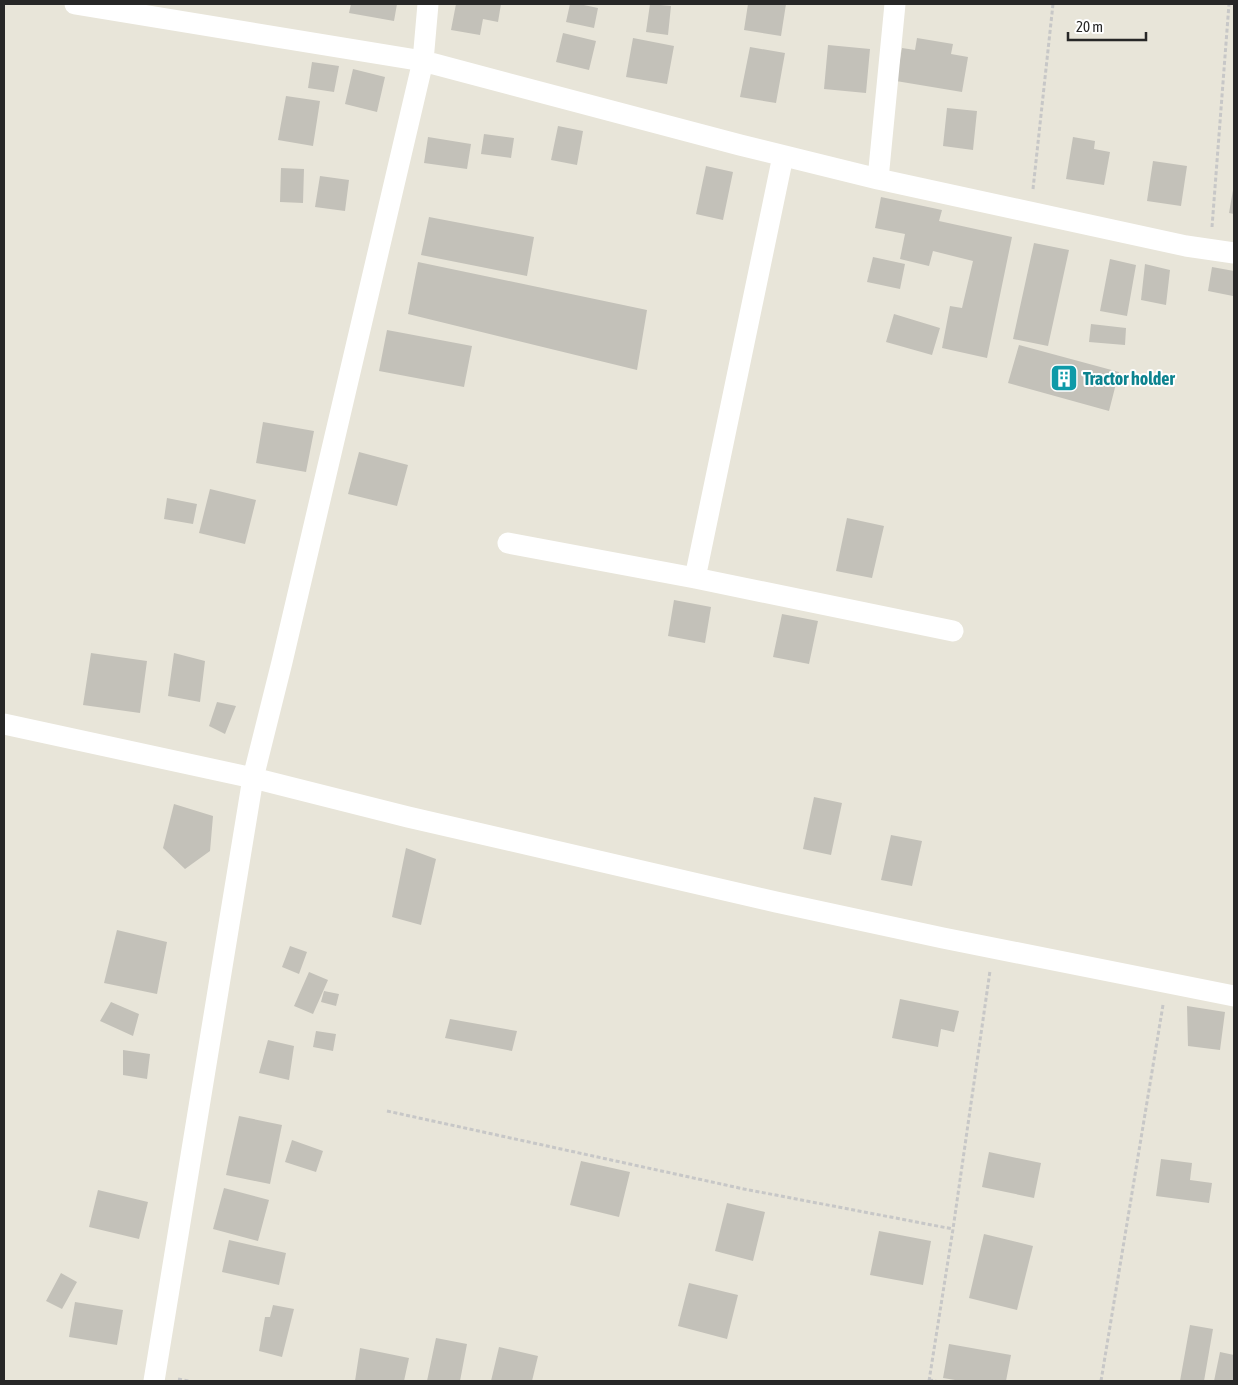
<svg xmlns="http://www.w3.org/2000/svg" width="1238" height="1385" viewBox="0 0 1238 1385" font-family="'Asap Condensed',sans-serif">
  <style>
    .building { fill: #c3c1b9 }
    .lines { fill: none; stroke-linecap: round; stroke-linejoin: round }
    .path { stroke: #c7c7c7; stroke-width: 3; stroke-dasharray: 4 2.5; stroke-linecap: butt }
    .minor { stroke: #fff; stroke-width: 21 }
    .labels { text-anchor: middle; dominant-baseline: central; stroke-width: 4; stroke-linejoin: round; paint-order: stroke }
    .culture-label { font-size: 18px; font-weight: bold; fill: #0d838f; stroke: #fff; text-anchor: start }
  </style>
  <rect width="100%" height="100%" fill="#e8e5d9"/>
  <path class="building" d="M 351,4 L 397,4 L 394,21 L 349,13 Z
    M 456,4 L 501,4 L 498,22 L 483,19 L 480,35 L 451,30 Z
    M 570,4 L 579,4 L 598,8 L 594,28 L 566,22 Z
    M 650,4 L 671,6 L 668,35 L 646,32 Z
    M 748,4 L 786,4 L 781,36 L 744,30 Z
    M 563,33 L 596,41 L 589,70 L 556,62 Z
    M 633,38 L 674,46 L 667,84 L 626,77 Z
    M 917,38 L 953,44 L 951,54 L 968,57 L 962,92 L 896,81 L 902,48 L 915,50 Z
    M 828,45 L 870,49 L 866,93 L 824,89 Z
    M 750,47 L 785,53 L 776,103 L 740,97 Z
    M 312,62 L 339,66 L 334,92 L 308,88 Z
    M 353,69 L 385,77 L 377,112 L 345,104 Z
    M 286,96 L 320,101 L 313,146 L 278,140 Z
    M 947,108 L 977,111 L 973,150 L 943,146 Z
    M 558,126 L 583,131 L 577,165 L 551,160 Z
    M 484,134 L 514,138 L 511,158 L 481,154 Z
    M 428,137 L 471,144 L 467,169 L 424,163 Z
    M 1073,137 L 1095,141 L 1094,149 L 1110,152 L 1104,185 L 1066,179 Z
    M 1153,161 L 1187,166 L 1181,206 L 1147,201 Z
    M 706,166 L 733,172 L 723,220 L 696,214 Z
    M 281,168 L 304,169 L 303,203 L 280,202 Z
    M 320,176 L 349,180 L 345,211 L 315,207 Z
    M 1233,190 L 1234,190 L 1234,214 L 1229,213 Z
    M 881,197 L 942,210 L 939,221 L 1012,237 L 987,358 L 942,348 L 950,306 L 962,308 L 973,261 L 933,251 L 929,266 L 900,259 L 905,234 L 875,228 Z
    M 429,217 L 534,237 L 527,276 L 421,255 Z
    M 1034,243 L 1069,250 L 1048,346 L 1013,339 Z
    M 873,257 L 905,264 L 900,289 L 867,282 Z
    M 1110,259 L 1136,265 L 1127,316 L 1100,311 Z
    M 418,262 L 647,310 L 637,370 L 408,314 Z
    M 1145,264 L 1170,270 L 1166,305 L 1141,300 Z
    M 1212,267 L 1234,271 L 1233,296 L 1208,291 Z
    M 894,314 L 940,328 L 932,355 L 886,342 Z
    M 1091,324 L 1126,328 L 1125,345 L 1089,342 Z
    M 387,330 L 472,346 L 464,387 L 379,371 Z
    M 1019,345 L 1119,372 L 1109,411 L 1008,383 Z
    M 263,422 L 314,431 L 306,472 L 256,463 Z
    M 359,452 L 408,465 L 397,506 L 348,494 Z
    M 210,489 L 256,500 L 245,544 L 199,533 Z
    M 167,498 L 197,504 L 193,524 L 164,519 Z
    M 847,518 L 884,526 L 872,578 L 836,571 Z
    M 674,600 L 711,607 L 705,643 L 668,636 Z
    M 782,614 L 818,621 L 809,664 L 773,657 Z
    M 91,653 L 147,661 L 140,713 L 83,705 Z
    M 174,653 L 205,661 L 200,702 L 168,696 Z
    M 217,702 L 236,706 L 225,734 L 209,726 Z
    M 814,797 L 842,803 L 831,855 L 803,849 Z
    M 174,804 L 213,816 L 210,851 L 185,869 L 163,848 Z
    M 891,835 L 922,841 L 912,886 L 881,880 Z
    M 406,848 L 436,859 L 421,925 L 392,917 Z
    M 117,930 L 167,942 L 157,994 L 104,983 Z
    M 290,946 L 307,952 L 299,974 L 282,967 Z
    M 309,972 L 328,980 L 313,1014 L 294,1006 Z
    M 324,991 L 339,994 L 336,1006 L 321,1002 Z
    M 900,999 L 959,1011 L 954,1032 L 941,1029 L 938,1047 L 892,1038 Z
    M 111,1002 L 139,1014 L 133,1036 L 100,1021 Z
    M 1187,1006 L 1225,1012 L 1220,1050 L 1188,1046 Z
    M 450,1019 L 517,1031 L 512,1051 L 445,1038 Z
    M 316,1031 L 336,1034 L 333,1051 L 313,1047 Z
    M 268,1040 L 294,1046 L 289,1080 L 259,1073 Z
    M 123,1050 L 150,1054 L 147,1079 L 123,1075 Z
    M 239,1116 L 282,1125 L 270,1184 L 226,1175 Z
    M 292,1140 L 323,1151 L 316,1172 L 285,1162 Z
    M 989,1152 L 1041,1163 L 1034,1198 L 982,1187 Z
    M 1161,1159 L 1192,1163 L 1190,1180 L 1212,1183 L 1209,1203 L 1156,1196 Z
    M 581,1161 L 630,1172 L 619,1217 L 570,1205 Z
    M 224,1188 L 269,1200 L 258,1241 L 213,1229 Z
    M 98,1190 L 148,1202 L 139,1239 L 89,1227 Z
    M 727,1203 L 765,1212 L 753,1261 L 715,1251 Z
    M 879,1231 L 931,1241 L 923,1285 L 870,1275 Z
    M 984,1234 L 1033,1246 L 1017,1310 L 969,1298 Z
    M 229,1240 L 286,1253 L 279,1285 L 222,1272 Z
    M 61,1273 L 77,1282 L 62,1309 L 46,1301 Z
    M 689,1283 L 738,1295 L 727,1339 L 678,1326 Z
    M 75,1302 L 123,1310 L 117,1345 L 69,1337 Z
    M 273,1305 L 294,1309 L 282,1357 L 259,1351 L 265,1317 L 270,1317 Z
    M 1190,1325 L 1213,1329 L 1204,1381 L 1180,1381 Z
    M 436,1338 L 467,1344 L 460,1381 L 427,1381 Z
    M 949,1344 L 1011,1355 L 1006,1381 L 961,1381 L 943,1378 Z
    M 499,1347 L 538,1356 L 532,1381 L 491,1381 Z
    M 360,1348 L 409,1358 L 404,1381 L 355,1381 Z
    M 1220,1352 L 1234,1355 L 1234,1381 L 1214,1381 Z"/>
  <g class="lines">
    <path class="path" d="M 1033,189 L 1053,4
      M 1212,227 L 1229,4
      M 387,1111 L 744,1189 L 953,1229
      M 178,1379 L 189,1381
      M 929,1380 L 936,1381
      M 929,1381 L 953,1229 L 990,971
      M 1101,1381 L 1163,1005"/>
    <path class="minor" d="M 75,4 L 423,61 L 740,145 L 878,179 L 1186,246 L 1234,253
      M 878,179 L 895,4
      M 508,543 L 695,578 L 953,631
      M 695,578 L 783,156
      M 4,724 L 253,778 L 408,817 L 776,902 L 943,938 L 1234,996
      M 154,1381 L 253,778 L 282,662 L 423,61 L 428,4"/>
  </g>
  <defs>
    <g id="building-square" transform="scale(1.4375)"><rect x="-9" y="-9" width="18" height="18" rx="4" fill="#0f9aa8" stroke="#fff"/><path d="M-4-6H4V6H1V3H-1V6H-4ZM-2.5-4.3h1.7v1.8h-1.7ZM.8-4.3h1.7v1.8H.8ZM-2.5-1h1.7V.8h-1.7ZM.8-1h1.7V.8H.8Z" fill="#fff"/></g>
  </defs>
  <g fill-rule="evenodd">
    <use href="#building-square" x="1064" y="378"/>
  </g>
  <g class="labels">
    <g class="culture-label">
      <text x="1083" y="378">Tractor holder</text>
    </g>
  </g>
  <rect width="1238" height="1385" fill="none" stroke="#272727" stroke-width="10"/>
  <path d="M1068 32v8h78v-8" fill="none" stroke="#272727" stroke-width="2.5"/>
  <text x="1076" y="32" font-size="15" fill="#272727" stroke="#ffffff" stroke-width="4" paint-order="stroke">20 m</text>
</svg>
